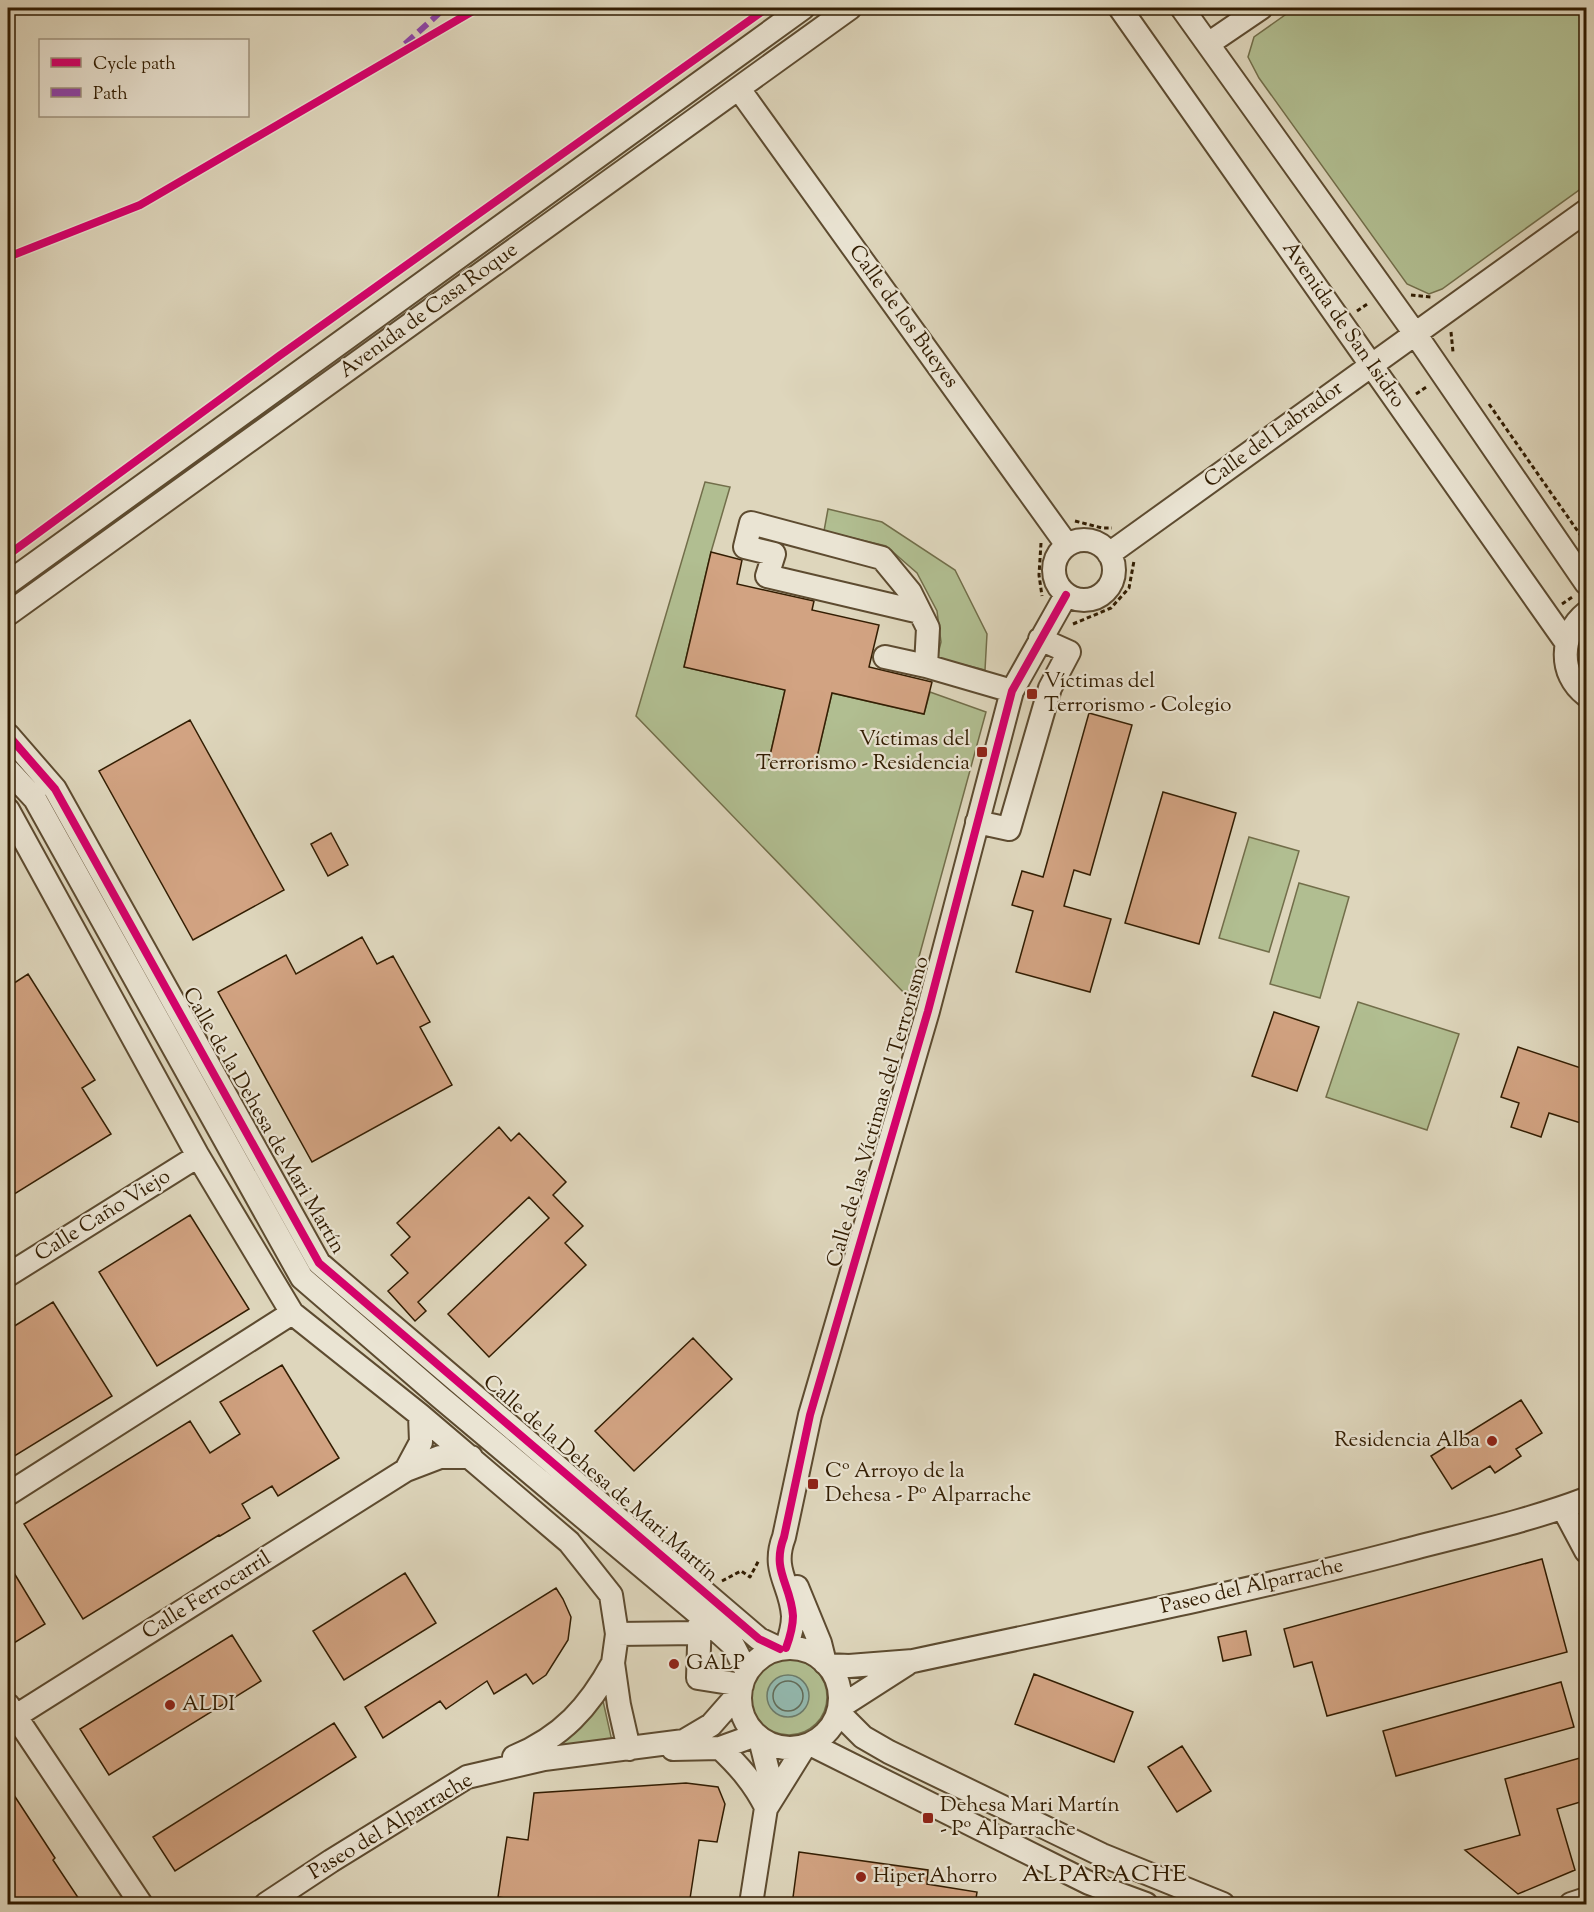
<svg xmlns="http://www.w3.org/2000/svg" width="1594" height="1912" viewBox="0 0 1594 1912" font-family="'Sorts Mill Goudy',serif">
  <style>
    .green { fill: #b1be91; stroke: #726e4a; stroke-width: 1.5 }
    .water { fill: #93b9af; stroke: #6c7b6a; stroke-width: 1.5 }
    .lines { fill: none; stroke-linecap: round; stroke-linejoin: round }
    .shore { stroke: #626b58; stroke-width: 1.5 }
    .building { fill: #d2a382; stroke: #321d02; stroke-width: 1.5 }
    .minor-casing { stroke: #5d4b30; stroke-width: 26 }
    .path { stroke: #321d02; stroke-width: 3; stroke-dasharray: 4.5 3; stroke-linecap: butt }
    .minor { stroke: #eae4d3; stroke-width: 22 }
    .quiet { stroke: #8e44ad; stroke-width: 6; stroke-dasharray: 12 6; stroke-linecap: butt }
    .cycleway-casing { stroke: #eae4d3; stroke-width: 11 }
    .cycleway { stroke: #d6006c; stroke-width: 8 }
    .poi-dot { fill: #8f2418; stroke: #eae4d3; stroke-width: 2 }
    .labels { text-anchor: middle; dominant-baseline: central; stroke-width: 4.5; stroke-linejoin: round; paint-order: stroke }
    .street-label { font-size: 21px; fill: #321d02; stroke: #eae4d3 }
    .poi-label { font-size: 21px; fill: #321d02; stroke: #eae4d3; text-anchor: start }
    .quarter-label { font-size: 24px; letter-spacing: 1.5px; fill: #321d02; stroke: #eae4d3 }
  </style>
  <rect width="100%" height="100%" fill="#ded6bc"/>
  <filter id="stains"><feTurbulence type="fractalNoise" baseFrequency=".00333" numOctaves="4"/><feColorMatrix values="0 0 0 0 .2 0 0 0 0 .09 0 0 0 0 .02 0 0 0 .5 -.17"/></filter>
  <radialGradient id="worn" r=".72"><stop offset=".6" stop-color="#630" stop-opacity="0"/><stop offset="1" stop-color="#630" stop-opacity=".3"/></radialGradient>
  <path class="green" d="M 1295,8 L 1586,8 L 1586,185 L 1442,289 L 1429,294 L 1407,284 L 1259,78 L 1248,57 L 1254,37 Z
    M 705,482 L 730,487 L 711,552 L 684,667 L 785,690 L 769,760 L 814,770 L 832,693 L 924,714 L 930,692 L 986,712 L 908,997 L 636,716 Z
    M 828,509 L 882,522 L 955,570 L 987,634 L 985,670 L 937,658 L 941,642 L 937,611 L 917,573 L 886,546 L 824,531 Z
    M 1249,837 L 1299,851 L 1269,952 L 1219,938 Z
    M 1299,883 L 1349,897 L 1320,998 L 1270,984 Z
    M 1358,1002 L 1459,1034 L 1427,1130 L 1326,1097 Z
    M751 1697a38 38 0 1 1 76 0a38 38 0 1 1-76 0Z
    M 601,1692 L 612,1741 L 549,1748 Z"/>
  <path class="water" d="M767 1696a21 21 0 1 1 42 0a21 21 0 1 1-42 0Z"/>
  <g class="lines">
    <path class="shore" d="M773 1696a15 15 0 1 1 30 0a15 15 0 1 1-30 0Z"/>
  </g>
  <path class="building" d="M 711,552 L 742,560 L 737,584 L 814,601 L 812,610 L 879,625 L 869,667 L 932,682 L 924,714 L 832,693 L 814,770 L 769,760 L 785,690 L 684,667 Z
    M 1089,713 L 1132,725 L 1090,875 L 1074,870 L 1064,906 L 1111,919 L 1090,992 L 1016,972 L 1033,911 L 1012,905 L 1022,871 L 1043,877 Z
    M 190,720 L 284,890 L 193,940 L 99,771 Z
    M 1163,792 L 1236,813 L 1199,944 L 1125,923 Z
    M 331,833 L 348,865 L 328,876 L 311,844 Z
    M 362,937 L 377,964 L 393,956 L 430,1022 L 420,1027 L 452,1085 L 312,1162 L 218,992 L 286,955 L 296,974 Z
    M 28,974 L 95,1080 L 82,1088 L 111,1134 L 8,1198 L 8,987 Z
    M 1274,1012 L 1319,1027 L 1297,1091 L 1252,1076 Z
    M 1518,1047 L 1587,1070 L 1587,1125 L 1549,1113 L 1541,1137 L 1511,1127 L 1519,1103 L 1501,1097 Z
    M 499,1127 L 511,1141 L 519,1133 L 566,1182 L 553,1195 L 583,1226 L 565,1243 L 586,1265 L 489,1357 L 448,1314 L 549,1218 L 529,1197 L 418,1302 L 426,1311 L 415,1321 L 388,1291 L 408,1273 L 391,1255 L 410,1237 L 397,1223 Z
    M 190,1215 L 249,1309 L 157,1366 L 99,1272 Z
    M 53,1302 L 112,1396 L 8,1460 L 8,1330 Z
    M 693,1338 L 732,1379 L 634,1471 L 595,1431 Z
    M 282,1365 L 339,1458 L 278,1496 L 272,1486 L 242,1504 L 250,1518 L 220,1536 L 219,1535 L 83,1619 L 24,1524 L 190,1421 L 210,1453 L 240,1434 L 220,1402 Z
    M 1521,1400 L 1542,1433 L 1516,1449 L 1521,1456 L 1495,1473 L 1490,1466 L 1452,1489 L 1431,1456 Z
    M 1542,1559 L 1567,1652 L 1327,1716 L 1312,1662 L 1294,1667 L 1284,1629 Z
    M 8,1563 L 45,1624 L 14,1643 L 8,1632 Z
    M 405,1573 L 436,1623 L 344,1680 L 313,1631 Z
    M 556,1588 L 563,1599 L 571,1617 L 568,1640 L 546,1675 L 533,1684 L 526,1674 L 494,1694 L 487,1681 L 446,1709 L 440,1701 L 383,1738 L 365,1707 Z
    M 1246,1631 L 1251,1655 L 1223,1661 L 1218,1637 Z
    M 232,1635 L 261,1681 L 109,1775 L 80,1729 Z
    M 1034,1674 L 1133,1712 L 1114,1762 L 1015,1724 Z
    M 1561,1682 L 1574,1727 L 1396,1776 L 1383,1731 Z
    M 334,1723 L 356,1757 L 175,1871 L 153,1837 Z
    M 1182,1746 L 1211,1791 L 1177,1812 L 1148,1767 Z
    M 1587,1756 L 1587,1800 L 1557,1809 L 1575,1870 L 1518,1894 L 1465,1850 L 1520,1835 L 1505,1779 Z
    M 686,1783 L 718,1787 L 725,1804 L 717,1842 L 699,1840 L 689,1905 L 550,1905 L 498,1897 L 507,1837 L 528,1840 L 534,1793 Z
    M 8,1786 L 55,1858 L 53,1860 L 83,1905 L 8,1905 Z
    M 799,1852 L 928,1870 L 927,1884 L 977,1892 L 975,1905 L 792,1905 Z"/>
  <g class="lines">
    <g class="minor-casing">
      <path id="minor" d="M 1120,8 L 1566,642
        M 1182,8 L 1416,335 L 1586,583
        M 1208,44 L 1261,8
        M 739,89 L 1067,545
        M1054 570a30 30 0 1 1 60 0a30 30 0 1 1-60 0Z
        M 1109,554 L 1586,211
        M 8,583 L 803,8
        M 920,612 L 767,576 L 774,554 L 745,547 L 751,523 L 882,558 L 910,592 L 928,628 L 926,666
        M 1586,613 C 1560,634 1558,674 1586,695
        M 8,614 L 850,8
        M 885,657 L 926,666 L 1012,691
        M 8,735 L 55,789 L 319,1263 L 759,1639 L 780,1649
        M 8,770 L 35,799 L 302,1278 L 440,1397 L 700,1615 L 733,1645 L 747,1672
        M 8,810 L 198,1156 L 292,1313 L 420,1415 L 569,1542 L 611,1595 L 617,1634 L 613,1663 L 619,1705 L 629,1749
        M 977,822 L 1009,829 L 1050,688 L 1069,652 L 1040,639
        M 8,1275 L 198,1156
        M 406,1470 L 421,1442 L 420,1415
        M 8,1494 L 292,1313
        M 1563,1508 L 1586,1551
        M 797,1587 L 820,1643 L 825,1663
        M 700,1615 L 698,1678 L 742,1685
        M 617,1634 L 698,1633
        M 786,1648 C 790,1637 793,1628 793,1616 C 791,1584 771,1571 784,1537 L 810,1415 L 928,1011 L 1012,691 L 1066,595
        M740 1698a50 50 0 1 1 100 0a50 50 0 1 1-100 0Z
        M 828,1665 L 849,1666 L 913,1661 C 1075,1626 1238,1594 1399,1552 C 1462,1535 1526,1522 1586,1499
        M 8,1705 L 141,1904
        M 840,1707 L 907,1664
        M 838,1712 L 863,1737 L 889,1752 L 1102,1855 L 1223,1904
        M 8,1721 L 406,1470 L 440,1457 L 471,1457
        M 810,1744 L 1089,1883 L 1146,1904
        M 720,1748 C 739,1766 754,1783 766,1807
        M 673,1749 L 720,1748 L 756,1735
        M 514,1757 C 562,1737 589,1707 613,1663
        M 767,1807 L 805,1746
        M 266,1904 L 331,1861 L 467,1777 L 544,1759 L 684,1741 L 711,1725 L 740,1692
        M 751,1904 L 766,1808 L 768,1771 L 760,1739
        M 1571,1904 L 1586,1899"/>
    </g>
    <path class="path" d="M 1411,295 L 1431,297
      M 1357,311 L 1369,303
      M 1451,332 L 1453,352
      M 1416,394 L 1428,386
      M 1489,404 L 1586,543
      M 1075,521 L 1102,528 L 1112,528
      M 1041,543 L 1039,575 L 1042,596
      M 1562,604 L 1574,596
      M 1073,624 L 1111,608 L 1129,588 L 1134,561
      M 722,1581 L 741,1571 L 750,1577 L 759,1560"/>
    <use href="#minor" class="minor"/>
    <path class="quiet" d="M 405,44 L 445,8"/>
    <g class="cycleway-casing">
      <path id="cycleway" d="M 8,257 L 140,205 L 478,8
        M 8,555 L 279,356 L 767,8
        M 8,735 L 55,789 L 319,1263 L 759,1639 L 780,1649
        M 786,1648 C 790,1637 793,1628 793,1616 C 791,1584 771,1571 784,1537 L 810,1415 L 928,1011 L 1012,691 L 1066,595"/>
    </g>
    <use href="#cycleway" class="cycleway"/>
  </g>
  <g class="poi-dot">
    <rect x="1026" y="688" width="12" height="12" rx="3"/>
    <rect x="976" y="746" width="12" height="12" rx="3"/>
    <circle cx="1492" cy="1441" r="6"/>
    <rect x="807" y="1478" width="12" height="12" rx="3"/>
    <circle cx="674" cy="1664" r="6"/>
    <circle cx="170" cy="1705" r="6"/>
    <rect x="922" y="1812" width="12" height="12" rx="3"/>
    <circle cx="861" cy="1877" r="6"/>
  </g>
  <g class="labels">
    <g class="street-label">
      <text transform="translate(429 311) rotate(-36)">Avenida de Casa Roque</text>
      <text transform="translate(903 317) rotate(54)">Calle de los Bueyes</text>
      <text transform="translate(1343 325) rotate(55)">Avenida de San Isidro</text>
      <text transform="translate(1274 435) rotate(-36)">Calle del Labrador</text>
      <text transform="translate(879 1112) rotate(-74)">Calle de las Víctimas del Terrorismo</text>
      <text transform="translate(263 1121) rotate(60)">Calle de la Dehesa de Mari Martín</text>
      <text transform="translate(103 1216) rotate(-32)">Calle Caño Viejo</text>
      <text transform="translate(600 1479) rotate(41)">Calle de la Dehesa de Mari Martín</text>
      <text transform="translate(1252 1587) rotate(-13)">Paseo del Alparrache</text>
      <text transform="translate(207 1596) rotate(-32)">Calle Ferrocarril</text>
      <text transform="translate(391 1827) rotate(-31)">Paseo del Alparrache</text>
    </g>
    <g class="poi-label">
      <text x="1044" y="682">Víctimas del<tspan x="1044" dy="24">Terrorismo - Colegio</tspan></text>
      <text x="970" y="740" text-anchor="end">Víctimas del<tspan x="970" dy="24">Terrorismo - Residencia</tspan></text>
      <text x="1480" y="1441" text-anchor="end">Residencia Alba</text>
      <text x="825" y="1472">Cº Arroyo de la<tspan x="825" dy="24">Dehesa - Pº Alparrache</tspan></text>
      <text x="686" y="1664">GALP</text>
      <text x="182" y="1705">ALDI</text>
      <text x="940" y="1806">Dehesa Mari Martín<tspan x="940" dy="24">- Pº Alparrache</tspan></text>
      <text x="873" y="1877">Hiper Ahorro</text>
    </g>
    <g class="quarter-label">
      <text x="1105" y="1875">ALPARACHE</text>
    </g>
  </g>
  <rect width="1594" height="1912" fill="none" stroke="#ded6bc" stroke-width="30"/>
  <rect x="9" y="9" width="1576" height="1894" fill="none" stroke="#321d02" stroke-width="3"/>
  <rect x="15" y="15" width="1564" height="1882" fill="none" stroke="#321d02" stroke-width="1.5"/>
  <rect x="39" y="39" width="210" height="78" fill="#eae4d3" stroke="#a0947f" stroke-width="1.5"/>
  <rect x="51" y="58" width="30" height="9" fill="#d6006c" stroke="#a0947f" stroke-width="1.5"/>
  <text x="93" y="69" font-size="18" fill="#321d02">Cycle path</text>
  <rect x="51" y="88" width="30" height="9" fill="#8e44ad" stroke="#a0947f" stroke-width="1.5"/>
  <text x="93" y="99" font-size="18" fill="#321d02">Path</text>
  <rect width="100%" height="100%" filter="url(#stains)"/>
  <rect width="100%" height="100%" fill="url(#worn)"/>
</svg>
